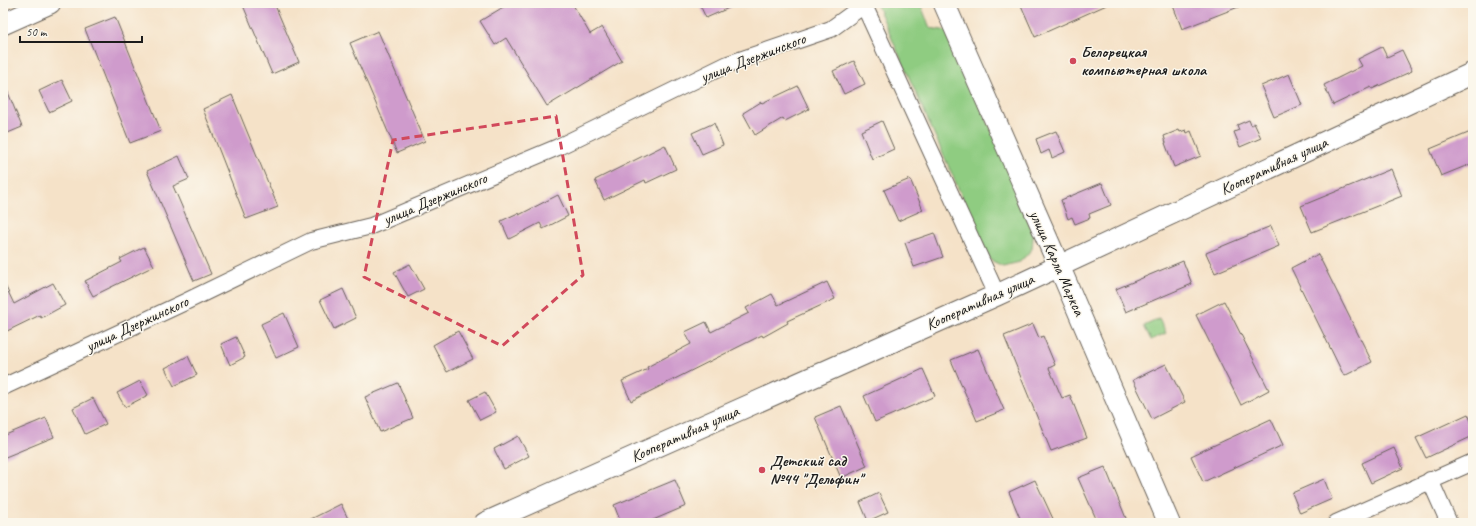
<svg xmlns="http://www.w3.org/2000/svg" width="1476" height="526" viewBox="0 0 1476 526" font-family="Caveat,sans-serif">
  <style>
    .green { fill: #8fcc81; stroke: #56744e }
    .building { fill: #cf9bcc }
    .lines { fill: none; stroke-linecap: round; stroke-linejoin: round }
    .minor-casing { stroke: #686158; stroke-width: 18 }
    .tertiary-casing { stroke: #686158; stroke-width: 23 }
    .minor { stroke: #fff; stroke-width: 16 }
    .tertiary { stroke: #fff; stroke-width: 21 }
    .marked { fill: none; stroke: #d1495b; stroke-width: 3; stroke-dasharray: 8 5; stroke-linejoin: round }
    .poi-dot { fill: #d1495b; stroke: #fbf7ec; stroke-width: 1.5 }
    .labels { text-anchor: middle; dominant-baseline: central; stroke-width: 3; stroke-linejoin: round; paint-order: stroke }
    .poi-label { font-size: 16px; font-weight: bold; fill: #1c1c1c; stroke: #fbf7ec; text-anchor: start }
    .street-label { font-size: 16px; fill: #1c1c1c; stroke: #fbf7ec }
  </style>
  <rect width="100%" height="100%" fill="#fbf7ec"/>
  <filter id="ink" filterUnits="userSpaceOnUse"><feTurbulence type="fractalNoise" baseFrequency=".025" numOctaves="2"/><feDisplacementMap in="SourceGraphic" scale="8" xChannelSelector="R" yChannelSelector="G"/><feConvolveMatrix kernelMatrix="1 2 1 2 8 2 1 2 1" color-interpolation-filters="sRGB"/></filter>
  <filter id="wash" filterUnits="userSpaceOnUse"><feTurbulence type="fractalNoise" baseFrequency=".012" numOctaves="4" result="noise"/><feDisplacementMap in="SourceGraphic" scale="16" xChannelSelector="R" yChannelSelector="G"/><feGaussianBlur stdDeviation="0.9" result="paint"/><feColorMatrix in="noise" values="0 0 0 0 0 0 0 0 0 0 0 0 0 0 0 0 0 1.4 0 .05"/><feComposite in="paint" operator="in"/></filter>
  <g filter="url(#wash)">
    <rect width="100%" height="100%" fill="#f5e2c8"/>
    <path class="green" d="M 876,3 L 920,3 L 930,28 L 948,31 L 1034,227 L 1032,249 L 1020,262 L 1003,266 L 990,260 Z
      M 1159,319 L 1166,333 L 1151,340 L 1144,326 Z"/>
    <g id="blocks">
      <path class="building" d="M 242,3 L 274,3 L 299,62 L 272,74 Z
        M 510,3 L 572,3 L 590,34 L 602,27 L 622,61 L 547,106 L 506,38 L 495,45 L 480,21 Z
        M 699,3 L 740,3 L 706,18 Z
        M 1020,3 L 1111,3 L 1035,37 Z
        M 1172,3 L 1245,3 L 1246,4 L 1182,29 Z
        M 115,17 L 161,131 L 130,143 L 85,29 Z
        M 378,31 L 425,141 L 397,153 L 350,43 Z
        M 1382,47 L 1387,57 L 1402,50 L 1412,71 L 1372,89 L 1371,87 L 1333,105 L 1324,85 L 1362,66 L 1358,59 Z
        M 854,61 L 865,84 L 844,94 L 833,71 Z
        M 1289,74 L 1302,105 L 1274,117 L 1261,86 Z
        M 3,80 L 22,127 L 3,135 Z
        M 62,80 L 72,101 L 49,112 L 39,91 Z
        M 798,86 L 809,109 L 785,121 L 783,118 L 755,135 L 743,113 L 761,102 L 762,103 Z
        M 232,95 L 278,207 L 246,219 L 203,109 Z
        M 1249,120 L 1251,125 L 1254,123 L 1261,138 L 1240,147 L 1234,132 L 1239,130 L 1237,125 Z
        M 882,121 L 894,149 L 872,159 L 861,131 Z
        M 714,123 L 723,145 L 702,154 L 692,133 Z
        M 1179,130 L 1180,132 L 1186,130 L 1187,133 L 1191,131 L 1201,156 L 1174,167 L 1165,143 L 1166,143 L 1164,136 Z
        M 1056,131 L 1065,152 L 1052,158 L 1049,150 L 1041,154 L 1036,139 Z
        M 1473,131 L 1473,163 L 1441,176 L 1430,149 Z
        M 665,145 L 676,169 L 646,183 L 645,180 L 604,200 L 595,180 Z
        M 179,156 L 189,179 L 173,186 L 211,274 L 194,281 L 147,171 Z
        M 1391,169 L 1402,196 L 1312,232 L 1301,206 Z
        M 910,179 L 923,210 L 898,221 L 884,190 Z
        M 1102,183 L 1111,205 L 1089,214 L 1090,218 L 1075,224 L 1072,217 L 1068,219 L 1061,200 Z
        M 558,195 L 568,216 L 543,229 L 540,223 L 509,239 L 501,221 L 518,213 L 519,215 Z
        M 1271,226 L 1279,246 L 1215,273 L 1206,253 Z
        M 934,233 L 943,257 L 914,267 L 905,243 Z
        M 144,247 L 154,266 L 93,296 L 85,281 L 122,262 L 120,259 Z
        M 1318,254 L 1372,362 L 1344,376 L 1291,268 Z
        M 1183,261 L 1192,284 L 1126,312 L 1116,289 Z
        M 410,264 L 424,289 L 408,297 L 394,272 Z
        M 3,281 L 14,304 L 53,283 L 65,305 L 41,318 L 40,315 L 3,333 Z
        M 827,282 L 835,299 L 787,321 L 788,323 L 763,337 L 762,335 L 631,401 L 622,381 L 648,369 L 647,367 L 691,344 L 685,332 L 706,322 L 711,332 L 749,313 L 746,308 L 772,294 L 778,305 Z
        M 343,289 L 356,318 L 334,329 L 320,300 Z
        M 1224,301 L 1269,390 L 1241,405 L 1196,315 Z
        M 284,313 L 299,347 L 276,358 L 261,324 Z
        M 1033,324 L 1039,338 L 1043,336 L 1055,365 L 1049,368 L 1062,398 L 1070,395 L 1087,438 L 1051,451 L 1004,336 Z
        M 458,331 L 473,359 L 447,372 L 433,345 Z
        M 236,337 L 245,357 L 230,365 L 221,344 Z
        M 978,349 L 1004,410 L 977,421 L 951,360 Z
        M 188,356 L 197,375 L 174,386 L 165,368 Z
        M 1166,364 L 1185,402 L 1152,419 L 1133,380 Z
        M 923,369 L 935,396 L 875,422 L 864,396 Z
        M 140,381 L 148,395 L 125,407 L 117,393 Z
        M 398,383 L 413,418 L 380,432 L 365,397 Z
        M 485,392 L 496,412 L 480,420 L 469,400 Z
        M 93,398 L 106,424 L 85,434 L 73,408 Z
        M 841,406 L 867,466 L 841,478 L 815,417 Z
        M 1468,414 L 1473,426 L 1473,436 L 1426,458 L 1416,438 Z
        M 46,418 L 54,437 L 3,458 L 3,436 Z
        M 1271,419 L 1283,445 L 1203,482 L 1191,456 Z
        M 518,436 L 529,456 L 504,469 L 494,449 Z
        M 1394,448 L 1403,468 L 1371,483 L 1362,463 Z
        M 1105,467 L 1128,523 L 1098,523 L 1078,478 Z
        M 1324,479 L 1332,499 L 1300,513 L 1292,493 Z
        M 675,480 L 686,506 L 646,523 L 621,523 L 614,505 Z
        M 1035,480 L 1055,523 L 1022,523 L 1009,492 Z
        M 879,493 L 888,512 L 868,521 L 860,502 Z
        M 341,504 L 350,523 L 303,523 Z"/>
    </g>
  </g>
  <g filter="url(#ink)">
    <use href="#blocks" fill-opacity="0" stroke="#686158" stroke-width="1"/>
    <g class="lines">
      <g class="minor-casing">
        <path id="minor" d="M 863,3 L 997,295
          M 3,387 L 185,302 L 311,241 L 371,226 L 558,147 L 728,64 L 831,29 L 864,5
          M 1430,480 L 1449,523
          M 1336,523 L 1473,462"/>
      </g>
      <g class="tertiary-casing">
        <path id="tertiary" d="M 944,3 L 1059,266 L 1169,523
          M 3,24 L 50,3
          M 485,523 L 997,295 L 1473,73"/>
      </g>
      <use href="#minor" class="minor"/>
      <use href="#tertiary" class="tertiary"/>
    </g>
  </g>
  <path class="marked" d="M 556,116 L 583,275 L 502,346 L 364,277 L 393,140 Z"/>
  <g class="poi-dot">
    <circle cx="1073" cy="61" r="4"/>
    <circle cx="762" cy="470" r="4"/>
  </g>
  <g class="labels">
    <g class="poi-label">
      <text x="1081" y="52">Белорецкая<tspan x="1081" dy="18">компьютерная школа</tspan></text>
      <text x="770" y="461">Детский сад<tspan x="770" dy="18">№44 "Дельфин"</tspan></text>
    </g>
    <g class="street-label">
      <text transform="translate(753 58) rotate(-21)">улица Дзержинского</text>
      <text transform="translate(1274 166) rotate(-25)">Кооперативная улица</text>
      <text transform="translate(435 199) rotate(-23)">улица Дзержинского</text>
      <text transform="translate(1057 263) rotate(66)">улица Карла Маркса</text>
      <text transform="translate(980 302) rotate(-24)">Кооперативная улица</text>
      <text transform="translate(137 324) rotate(-25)">улица Дзержинского</text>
      <text transform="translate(685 434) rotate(-24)">Кооперативная улица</text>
    </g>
  </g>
  <rect width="1476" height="526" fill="none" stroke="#fbf7ec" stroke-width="16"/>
  <path d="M20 36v6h122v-6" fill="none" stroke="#1c1c1c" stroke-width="2"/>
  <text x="26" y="36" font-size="12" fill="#1c1c1c" stroke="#fbf7ec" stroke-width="3" paint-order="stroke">50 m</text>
</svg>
